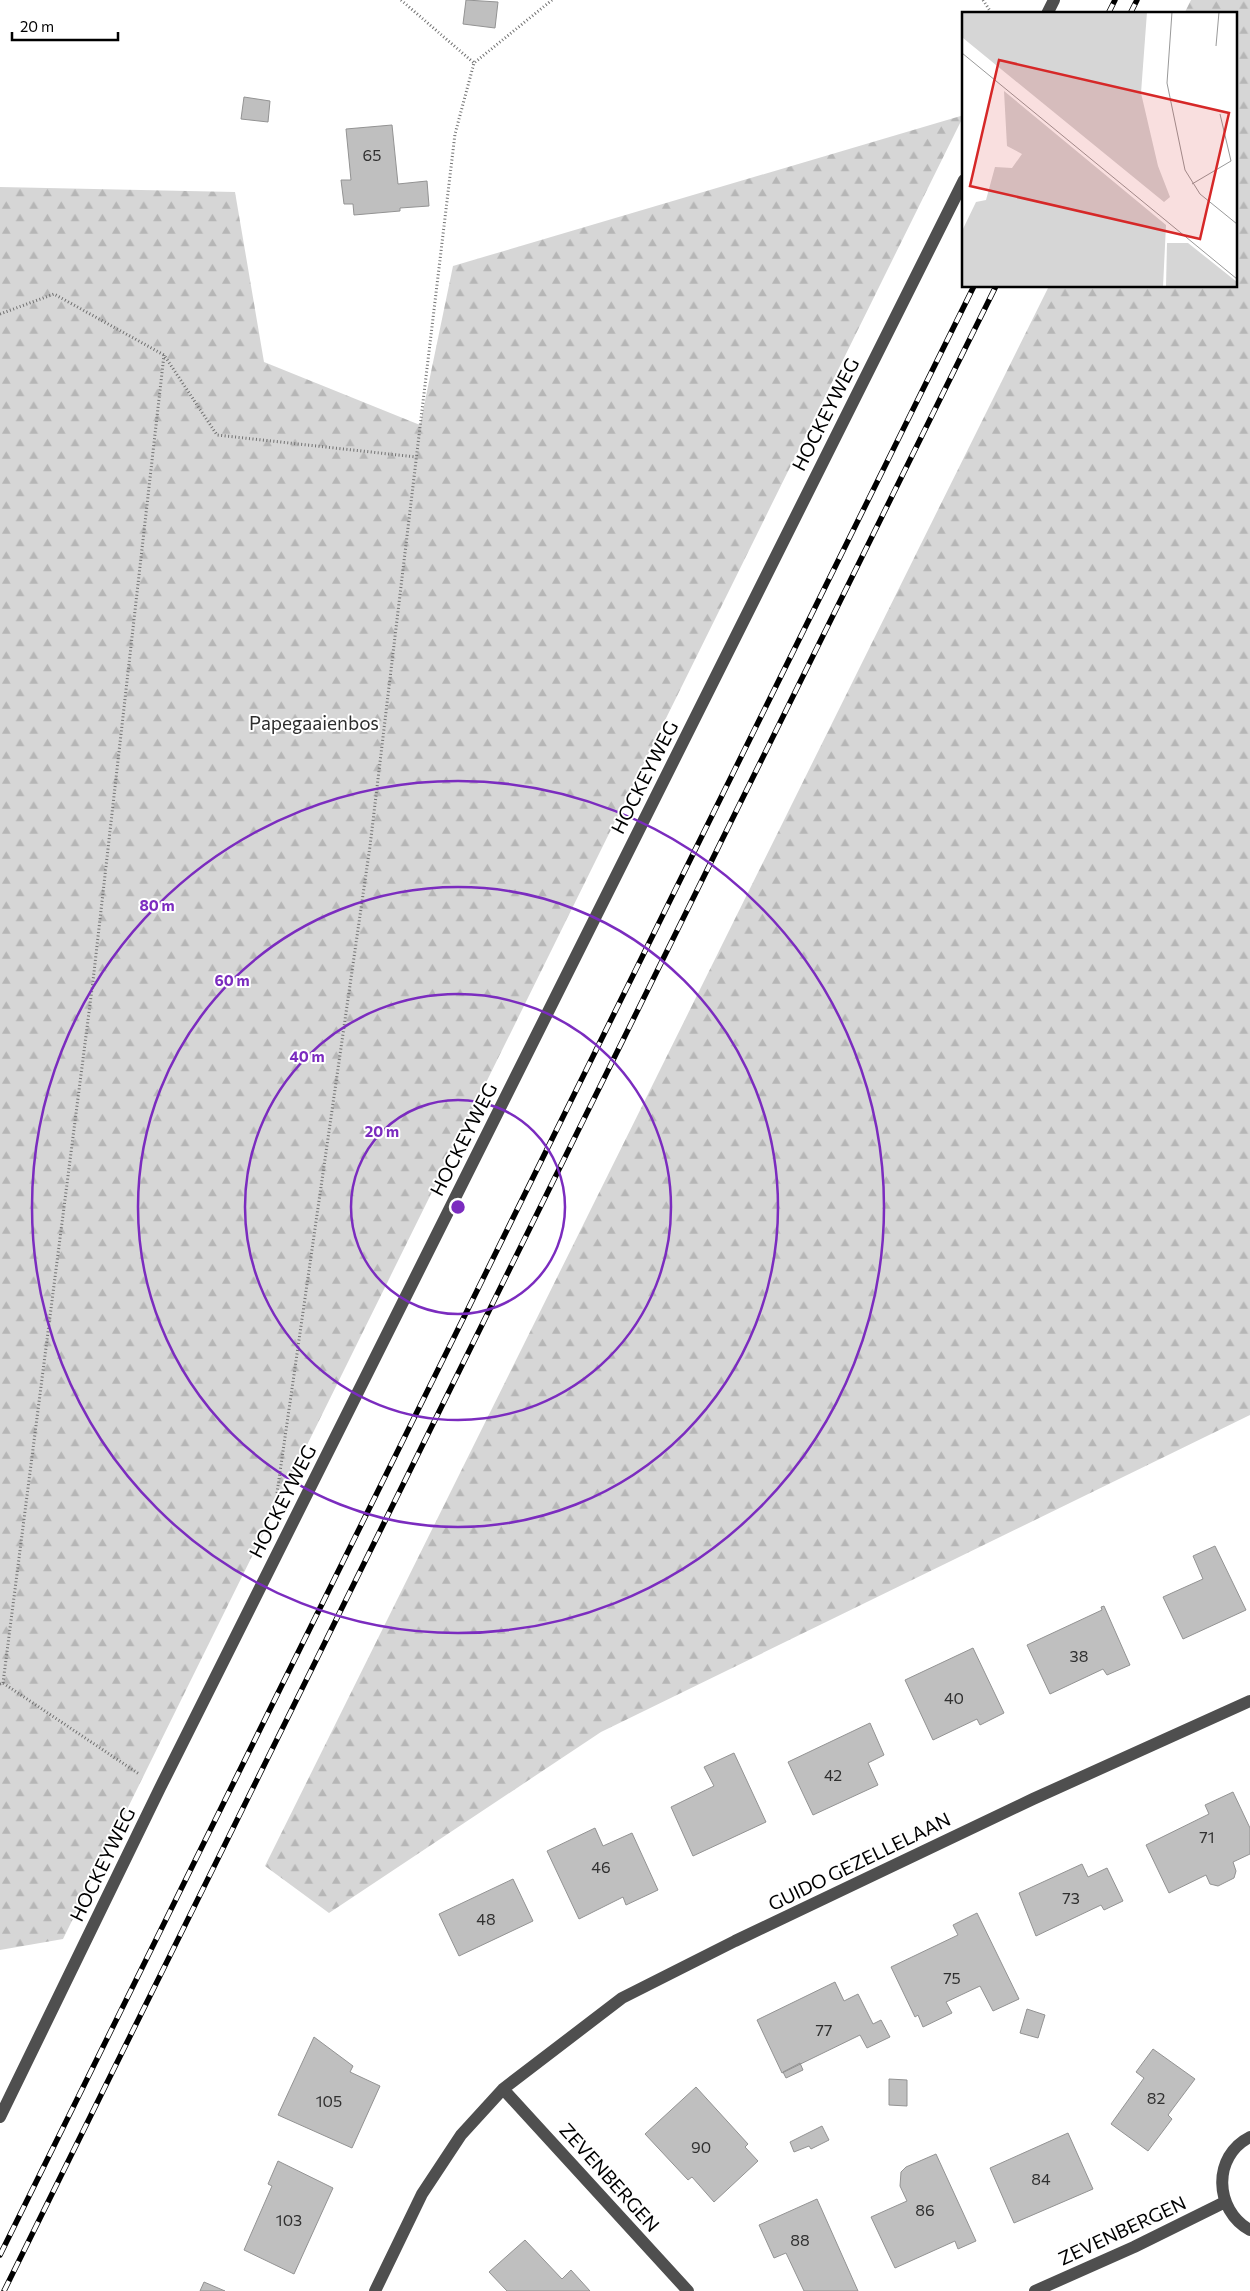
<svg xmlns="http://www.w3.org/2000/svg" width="1250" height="2291" viewBox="0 0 1250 2291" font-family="Commissioner,sans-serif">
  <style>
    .forest { fill: url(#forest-firs) }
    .building { fill: #bfbfbf; stroke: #939393 }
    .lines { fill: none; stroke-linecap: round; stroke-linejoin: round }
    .path { stroke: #717171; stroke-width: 3; stroke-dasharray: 1 2.5; stroke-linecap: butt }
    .minor { stroke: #4f4f4f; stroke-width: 12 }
    .rail-casing { stroke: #000; stroke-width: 5.5 }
    .rail { stroke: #fff; stroke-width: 4; stroke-dasharray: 11; stroke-linecap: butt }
    .ring { fill: none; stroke: #7b2cbf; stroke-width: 2.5 }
    .labels { text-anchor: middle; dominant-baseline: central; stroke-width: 4; stroke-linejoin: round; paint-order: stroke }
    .number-label { font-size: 16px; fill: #303030 }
    .street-label { font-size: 19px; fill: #000; stroke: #fff }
    .park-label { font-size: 19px; fill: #2d2d2d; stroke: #fff }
    .inset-road { fill: none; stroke: #999; stroke-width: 1 }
    .view { fill: #d62828; fill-opacity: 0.15; stroke: #d62828; stroke-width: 2.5 }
    .inset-edge { fill: none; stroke: #000; stroke-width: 2.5 }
    .centre { fill: #7b2cbf; stroke: #fff; stroke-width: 2.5 }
    .ring-label { font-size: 15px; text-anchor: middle; font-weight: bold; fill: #7b2cbf; stroke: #fff; stroke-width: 4; stroke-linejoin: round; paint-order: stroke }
  </style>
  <defs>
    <pattern id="forest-firs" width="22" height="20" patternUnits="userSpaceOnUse" patternTransform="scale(1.25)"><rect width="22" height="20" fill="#d6d6d6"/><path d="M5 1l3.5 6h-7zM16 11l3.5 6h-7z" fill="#b6b6b6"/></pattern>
  </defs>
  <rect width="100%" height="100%" fill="#fff"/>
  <path class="forest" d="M 1191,0 L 1250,0 L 1250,1415 L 601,1732 L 329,1913 L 265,1866 L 1049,286 L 1236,286 L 1236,14 L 1184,14 Z
    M 964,115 L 63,1939 L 0,1950 L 0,187 L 235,192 L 264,362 L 420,425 L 453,266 Z"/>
  <path class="building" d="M 466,0 L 498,2 L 495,28 L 463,24 Z
    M 244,97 L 270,101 L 268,122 L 241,119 Z
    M 392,125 L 398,184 L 427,181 L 429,206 L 400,208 L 400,211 L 354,215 L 353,204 L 344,204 L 341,180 L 351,180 L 346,129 Z
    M 1215,1546 L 1246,1610 L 1183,1639 L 1163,1597 L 1203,1579 L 1193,1556 Z
    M 1104,1606 L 1130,1665 L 1107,1675 L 1103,1669 L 1050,1694 L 1027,1645 L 1102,1610 L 1101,1607 Z
    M 973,1648 L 1004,1713 L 980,1725 L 977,1719 L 933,1740 L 905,1680 Z
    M 870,1723 L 884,1755 L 868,1763 L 878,1785 L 813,1815 L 788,1762 Z
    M 734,1753 L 766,1822 L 693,1856 L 671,1807 L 714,1786 L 704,1767 Z
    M 1233,1792 L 1250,1828 L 1250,1854 L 1233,1862 L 1236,1871 L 1234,1878 L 1218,1886 L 1210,1884 L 1206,1875 L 1169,1893 L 1146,1845 L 1209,1814 L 1205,1805 Z
    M 595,1828 L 603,1846 L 632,1833 L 658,1890 L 626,1905 L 623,1897 L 579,1919 L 547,1851 Z
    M 1082,1864 L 1088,1877 L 1107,1868 L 1123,1901 L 1104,1910 L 1101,1905 L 1036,1936 L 1019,1893 Z
    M 513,1879 L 533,1921 L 459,1956 L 439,1914 Z
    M 977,1913 L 1019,1999 L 993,2011 L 980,1986 L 946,2002 L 952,2013 L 923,2027 L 918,2015 L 915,2017 L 891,1967 L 958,1935 L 953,1925 Z
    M 835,1982 L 844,2001 L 858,1994 L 873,2024 L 881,2020 L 890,2037 L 867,2048 L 860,2035 L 782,2073 L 757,2020 Z
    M 1027,2009 L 1045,2015 L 1038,2038 L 1020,2033 Z
    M 314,2037 L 353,2066 L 350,2072 L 380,2086 L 352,2148 L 278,2115 Z
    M 1153,2049 L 1195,2079 L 1168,2115 L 1172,2119 L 1148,2151 L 1111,2124 L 1144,2078 L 1136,2072 Z
    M 800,2063 L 803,2070 L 786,2078 L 783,2072 Z
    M 889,2079 L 907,2080 L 907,2106 L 889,2105 Z
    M 696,2087 L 748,2144 L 745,2147 L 758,2161 L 714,2202 L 692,2177 L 688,2180 L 645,2134 Z
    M 822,2126 L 829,2140 L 811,2149 L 809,2146 L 794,2152 L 790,2142 Z
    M 1068,2133 L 1093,2189 L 1014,2223 L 990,2168 Z
    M 936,2154 L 976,2241 L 958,2249 L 955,2241 L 895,2268 L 871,2217 L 907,2201 L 900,2186 L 901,2172 L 906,2167 Z
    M 278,2161 L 333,2188 L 294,2274 L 244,2250 L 272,2186 L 268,2184 Z
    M 817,2199 L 858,2291 L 804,2291 L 786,2253 L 774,2258 L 759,2225 Z
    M 525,2240 L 562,2279 L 571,2270 L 590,2291 L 507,2291 L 489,2272 Z
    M 204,2282 L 225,2291 L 200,2291 Z"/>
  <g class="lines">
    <path class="path" d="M 401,0 L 474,63
      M 983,0 L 992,14
      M 0,314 L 54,294 L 164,355 L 217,435 L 416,457
      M 277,1493 L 370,846 L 455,134 L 474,63 L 552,0
      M 3,1683 L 93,981 L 164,355
      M 0,1684 L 3,1683 L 139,1774"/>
    <path class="minor" d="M 1047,14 L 1054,0
      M 503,2089 L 688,2291
      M 0,2117 L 160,1788 L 964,180
      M 1250,2137 C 1212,2156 1214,2210 1250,2230
      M 375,2291 L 422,2194 L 461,2135 L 503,2089 L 622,1998 L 735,1941 L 1033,1799 L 1250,1701
      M 1035,2291 L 1134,2247 L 1225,2202"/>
    <g class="rail-casing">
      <path id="rail" d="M 1108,14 L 1115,0
        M 1130,14 L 1137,0
        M 0,2255 L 974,286
        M 4,2291 L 996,286"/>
    </g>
    <use href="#rail" class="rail"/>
  </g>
  <g class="ring">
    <circle cx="458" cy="1207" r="107"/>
    <circle cx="458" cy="1207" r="213"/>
    <circle cx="458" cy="1207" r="320"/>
    <circle cx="458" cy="1207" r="426"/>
  </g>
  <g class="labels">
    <g class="number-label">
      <text x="372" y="154">65</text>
      <text x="1079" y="1655">38</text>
      <text x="954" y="1697">40</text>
      <text x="833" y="1774">42</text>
      <text x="1207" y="1836">71</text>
      <text x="601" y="1866">46</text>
      <text x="1071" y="1897">73</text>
      <text x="486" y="1918">48</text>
      <text x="952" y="1977">75</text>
      <text x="824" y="2029">77</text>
      <text x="1156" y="2097">82</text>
      <text x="329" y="2100">105</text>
      <text x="701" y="2146">90</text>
      <text x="1041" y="2178">84</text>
      <text x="925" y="2209">86</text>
      <text x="289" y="2219">103</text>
      <text x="800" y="2239">88</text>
    </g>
    <g class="street-label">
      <text transform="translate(825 414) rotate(-63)">HOCKEYWEG</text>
      <text transform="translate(644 777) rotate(-63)">HOCKEYWEG</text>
      <text transform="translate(463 1139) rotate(-63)">HOCKEYWEG</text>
      <text transform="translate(282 1501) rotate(-63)">HOCKEYWEG</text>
      <text transform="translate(859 1861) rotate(-26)">GUIDO GEZELLELAAN</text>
      <text transform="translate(102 1864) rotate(-64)">HOCKEYWEG</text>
      <text transform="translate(610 2177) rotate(48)">ZEVENBERGEN</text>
      <text transform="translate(1122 2230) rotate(-25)">ZEVENBERGEN</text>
    </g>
    <g class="park-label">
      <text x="314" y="722">Papegaaienbos</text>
    </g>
  </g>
  <g transform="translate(962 12)">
    <rect width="275" height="275" fill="#fff"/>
    <path d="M 0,0 L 185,0 L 179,81 L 196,154 L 208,185 L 202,190 L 1,26 ZM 42,79 L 204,213 L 201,275 L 0,275 L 0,219 L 14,190 L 24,188 L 33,155 L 50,156 L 60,142 L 45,134 Z" fill="#d6d6d6"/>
    <path d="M 205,231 L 226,231 L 275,270 L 275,275 L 204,275 Z" fill="#d6d6d6"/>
    <path class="inset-road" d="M 210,0 L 205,71 L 223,158 L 238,182 L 275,212M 254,34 L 257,0M 0,41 L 275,267M 230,172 L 269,149 L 258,102"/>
    <path class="view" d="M 37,48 L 267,101 L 238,227 L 8,174 Z"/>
    <rect width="275" height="275" class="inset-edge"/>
  </g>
  <circle cx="458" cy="1207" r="8" class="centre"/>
  <g class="ring-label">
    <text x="157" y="911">80 m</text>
    <text x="232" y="986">60 m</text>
    <text x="307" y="1062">40 m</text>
    <text x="382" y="1137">20 m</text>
  </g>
  <path d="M12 32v8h106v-8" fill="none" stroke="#000000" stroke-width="2.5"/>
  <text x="20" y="32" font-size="15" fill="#000000" stroke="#ffffff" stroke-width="4" paint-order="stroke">20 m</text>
</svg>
